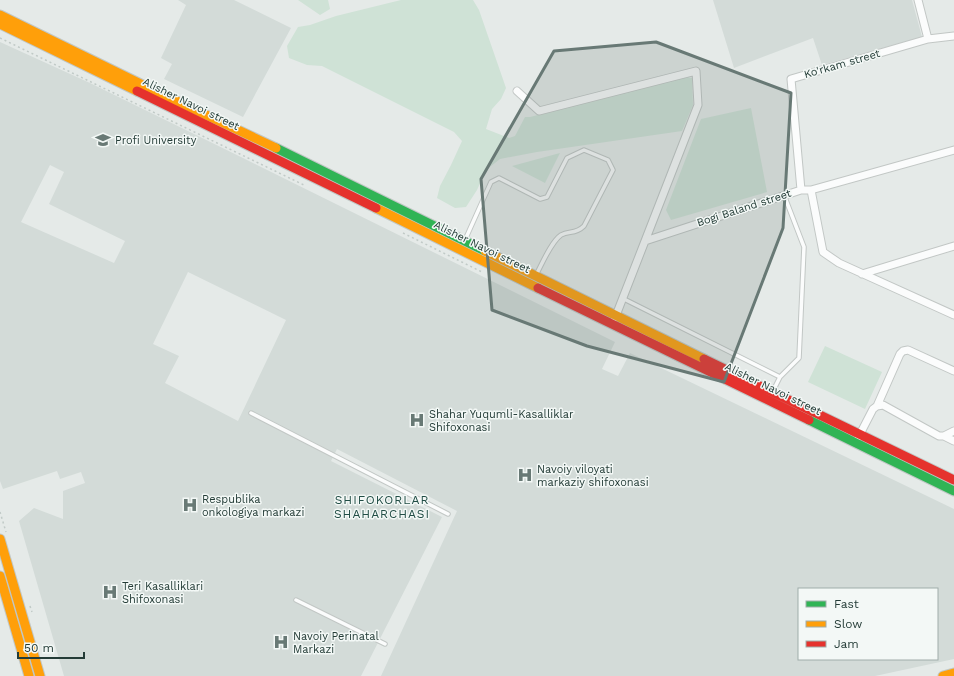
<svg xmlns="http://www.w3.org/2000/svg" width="954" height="676" viewBox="0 0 954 676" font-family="'Work Sans',sans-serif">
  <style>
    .built { fill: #d3dbd8; fill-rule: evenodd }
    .green { fill: #cfe2d6 }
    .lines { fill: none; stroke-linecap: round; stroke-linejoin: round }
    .lane-casing { stroke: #c2c7c5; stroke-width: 5.5 }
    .street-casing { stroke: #c2c7c5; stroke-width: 9 }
    .fast-casing { stroke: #c1c7c5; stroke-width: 11 }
    .slow-casing { stroke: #c1c7c5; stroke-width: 11 }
    .jam-casing { stroke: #c1c7c5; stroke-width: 11 }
    .path { stroke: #c1cac7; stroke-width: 1.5; stroke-dasharray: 2 3; stroke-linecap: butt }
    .lane { stroke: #fbfcfc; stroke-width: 3.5 }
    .street { stroke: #fbfcfc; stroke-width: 7 }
    .fast { stroke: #30b455; stroke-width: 9 }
    .slow { stroke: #ff9f0a; stroke-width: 9 }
    .jam { stroke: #e5322d; stroke-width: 9 }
    .marked { fill: #687975; fill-opacity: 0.2; stroke: #687975; stroke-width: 3; stroke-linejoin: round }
    .labels { text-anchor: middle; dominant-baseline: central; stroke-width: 3; stroke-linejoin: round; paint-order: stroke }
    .street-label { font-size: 11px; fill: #243c37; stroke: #f3f8f6 }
    .poi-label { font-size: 11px; fill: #243c37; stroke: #f3f8f6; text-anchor: start }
    .neighbourhood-label { font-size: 12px; letter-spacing: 1px; fill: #214d45; stroke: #f3f8f6 }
  </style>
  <rect width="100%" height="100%" fill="#e5eae8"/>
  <path class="built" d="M 178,0 L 234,0 L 291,28 L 243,117 L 164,79 L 172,64 L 161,58 L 186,5 Z
    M 713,0 L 912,0 L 922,37 L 822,65 L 813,38 L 734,68 Z
    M 0,42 L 90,83 L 243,158 L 615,342 L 602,369 L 618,376 L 630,353 L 954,509 L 954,659 L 875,676 L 381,676 L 457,511 L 337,449 L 331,461 L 442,517 L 361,676 L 64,676 L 19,521 L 34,508 L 63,519 L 63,491 L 85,483 L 81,472 L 60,479 L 57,471 L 3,489 L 0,481 ZM 50,165 L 64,172 L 49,204 L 125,241 L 114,263 L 21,222 ZM 188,272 L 286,320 L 238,421 L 165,383 L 179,356 L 153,344 ZM 799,589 L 937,589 L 937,659 L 799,659 Z"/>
  <path class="green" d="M 298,0 L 328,0 L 330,9 L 320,15 Z
    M 401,0 L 473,0 L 479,10 L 506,88 L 501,99 L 492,109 L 486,129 L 509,138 L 515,136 L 525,117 L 530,117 L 686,77 L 692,78 L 693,105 L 682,131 L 537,152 L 500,159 L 486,170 L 477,190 L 466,207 L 455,208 L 437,198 L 440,186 L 451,165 L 462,141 L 454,132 L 322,66 L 307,65 L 289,58 L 287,46 L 298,27 L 310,25 L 336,16 Z
    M 751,108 L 767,192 L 671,220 L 666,210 L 701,119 Z
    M 560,153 L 545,183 L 512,166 Z
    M 825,346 L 882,372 L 865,409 L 808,382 Z"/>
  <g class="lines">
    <g class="lane-casing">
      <path id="lane" d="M 465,240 L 491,182 L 499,178 L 540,199 L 547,197 L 567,158 L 584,150 L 608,160 L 613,170 L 584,226 C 575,235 569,230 561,235 C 551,242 542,264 536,275
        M 622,298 L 780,377
        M 773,391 L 780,377 L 799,358 L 804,247 L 784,195
        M 251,413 L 448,514
        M 296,600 L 385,644"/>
    </g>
    <g class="street-casing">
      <path id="street" d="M 918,0 L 928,39
        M 517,91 L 539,111 L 696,71 L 698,105 L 645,241
        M 801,190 L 791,79 L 928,39 L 954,36
        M 811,190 L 823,252 L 839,263 L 954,315
        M 862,274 L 954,246
        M 615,318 L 645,241 L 801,190 L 811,190 L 954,150
        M 877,406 L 900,354 L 903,351 L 908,350 L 954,371
        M 944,436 L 954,441
        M 858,438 L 873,409 L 877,406 L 883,405 L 939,436 L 944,436 L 954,431"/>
    </g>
    <g class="fast-casing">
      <path id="fast" d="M 276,148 L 485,251
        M 809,420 L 954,491"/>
    </g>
    <g class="slow-casing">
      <path id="slow" d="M 0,15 L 149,88 L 276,148
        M 0,24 L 137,91
        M 376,208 L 538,288
        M 485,251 L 704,359
        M 0,539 L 40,676
        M 0,576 L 29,676
        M 943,676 L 954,673"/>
    </g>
    <g class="jam-casing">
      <path id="jam" d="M 137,91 L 376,208
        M 538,288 L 809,420
        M 704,359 L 954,480"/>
    </g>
    <path class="path" d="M 0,38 L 306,186
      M 403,233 L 482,272
      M 0,512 L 6,532
      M 30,606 L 32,612"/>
    <use href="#lane" class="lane"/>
    <use href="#street" class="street"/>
    <use href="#fast" class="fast"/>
    <use href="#slow" class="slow"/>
    <use href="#jam" class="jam"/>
  </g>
  <path class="marked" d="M 656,42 L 791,93 L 783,228 L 724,382 L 587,346 L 492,310 L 481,179 L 554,51 Z"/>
  <defs>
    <g id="university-bare" transform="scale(1.2)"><path d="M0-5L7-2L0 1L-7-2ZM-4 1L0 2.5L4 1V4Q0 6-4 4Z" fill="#687975" stroke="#f3f8f6" stroke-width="2.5" paint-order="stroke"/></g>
    <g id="hospital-bare" transform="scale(1.2)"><path d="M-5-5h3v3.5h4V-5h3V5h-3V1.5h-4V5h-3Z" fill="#687975" stroke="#f3f8f6" stroke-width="2.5" paint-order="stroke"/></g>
  </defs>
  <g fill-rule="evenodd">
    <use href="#university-bare" x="103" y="140"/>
    <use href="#hospital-bare" x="417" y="420"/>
    <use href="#hospital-bare" x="525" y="475"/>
    <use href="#hospital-bare" x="190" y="505"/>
    <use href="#hospital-bare" x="110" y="592"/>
    <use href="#hospital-bare" x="281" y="642"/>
  </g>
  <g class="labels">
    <g class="street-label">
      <text transform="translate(842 64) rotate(-16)">Ko'rkam street</text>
      <text transform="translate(191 104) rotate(26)">Alisher Navoi street</text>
      <text transform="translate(744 208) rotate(-18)">Bogi Baland street</text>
      <text transform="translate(482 247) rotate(26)">Alisher Navoi street</text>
      <text transform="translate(773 389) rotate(26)">Alisher Navoi street</text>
    </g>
    <g class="poi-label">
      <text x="115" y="140">Profi University</text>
      <text x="429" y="414">Shahar Yuqumli-Kasalliklar<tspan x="429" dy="13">Shifoxonasi</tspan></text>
      <text x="537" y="469">Navoiy viloyati<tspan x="537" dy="13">markaziy shifoxonasi</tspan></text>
      <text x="202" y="499">Respublika<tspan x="202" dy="13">onkologiya markazi</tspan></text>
      <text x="122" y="586">Teri Kasalliklari<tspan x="122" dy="13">Shifoxonasi</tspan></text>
      <text x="293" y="636">Navoiy Perinatal<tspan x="293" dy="13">Markazi</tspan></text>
    </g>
    <g class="neighbourhood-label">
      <text x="382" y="500">SHIFOKORLAR<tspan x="382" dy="14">SHAHARCHASI</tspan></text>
    </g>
  </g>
  <rect x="798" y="588" width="140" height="72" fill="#f3f8f6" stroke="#a0adaa"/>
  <rect x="806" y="601" width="20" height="6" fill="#30b455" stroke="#a0adaa"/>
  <text x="834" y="608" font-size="12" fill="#243c37">Fast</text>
  <rect x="806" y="621" width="20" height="6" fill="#ff9f0a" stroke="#a0adaa"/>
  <text x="834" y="628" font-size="12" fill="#243c37">Slow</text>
  <rect x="806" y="641" width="20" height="6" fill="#e5322d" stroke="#a0adaa"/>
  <text x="834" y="648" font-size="12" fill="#243c37">Jam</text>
  <path d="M18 652v6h66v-6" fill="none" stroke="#243c37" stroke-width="2"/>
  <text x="24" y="652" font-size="12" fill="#243c37" stroke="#f3f8f6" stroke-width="3" paint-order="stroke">50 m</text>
</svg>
